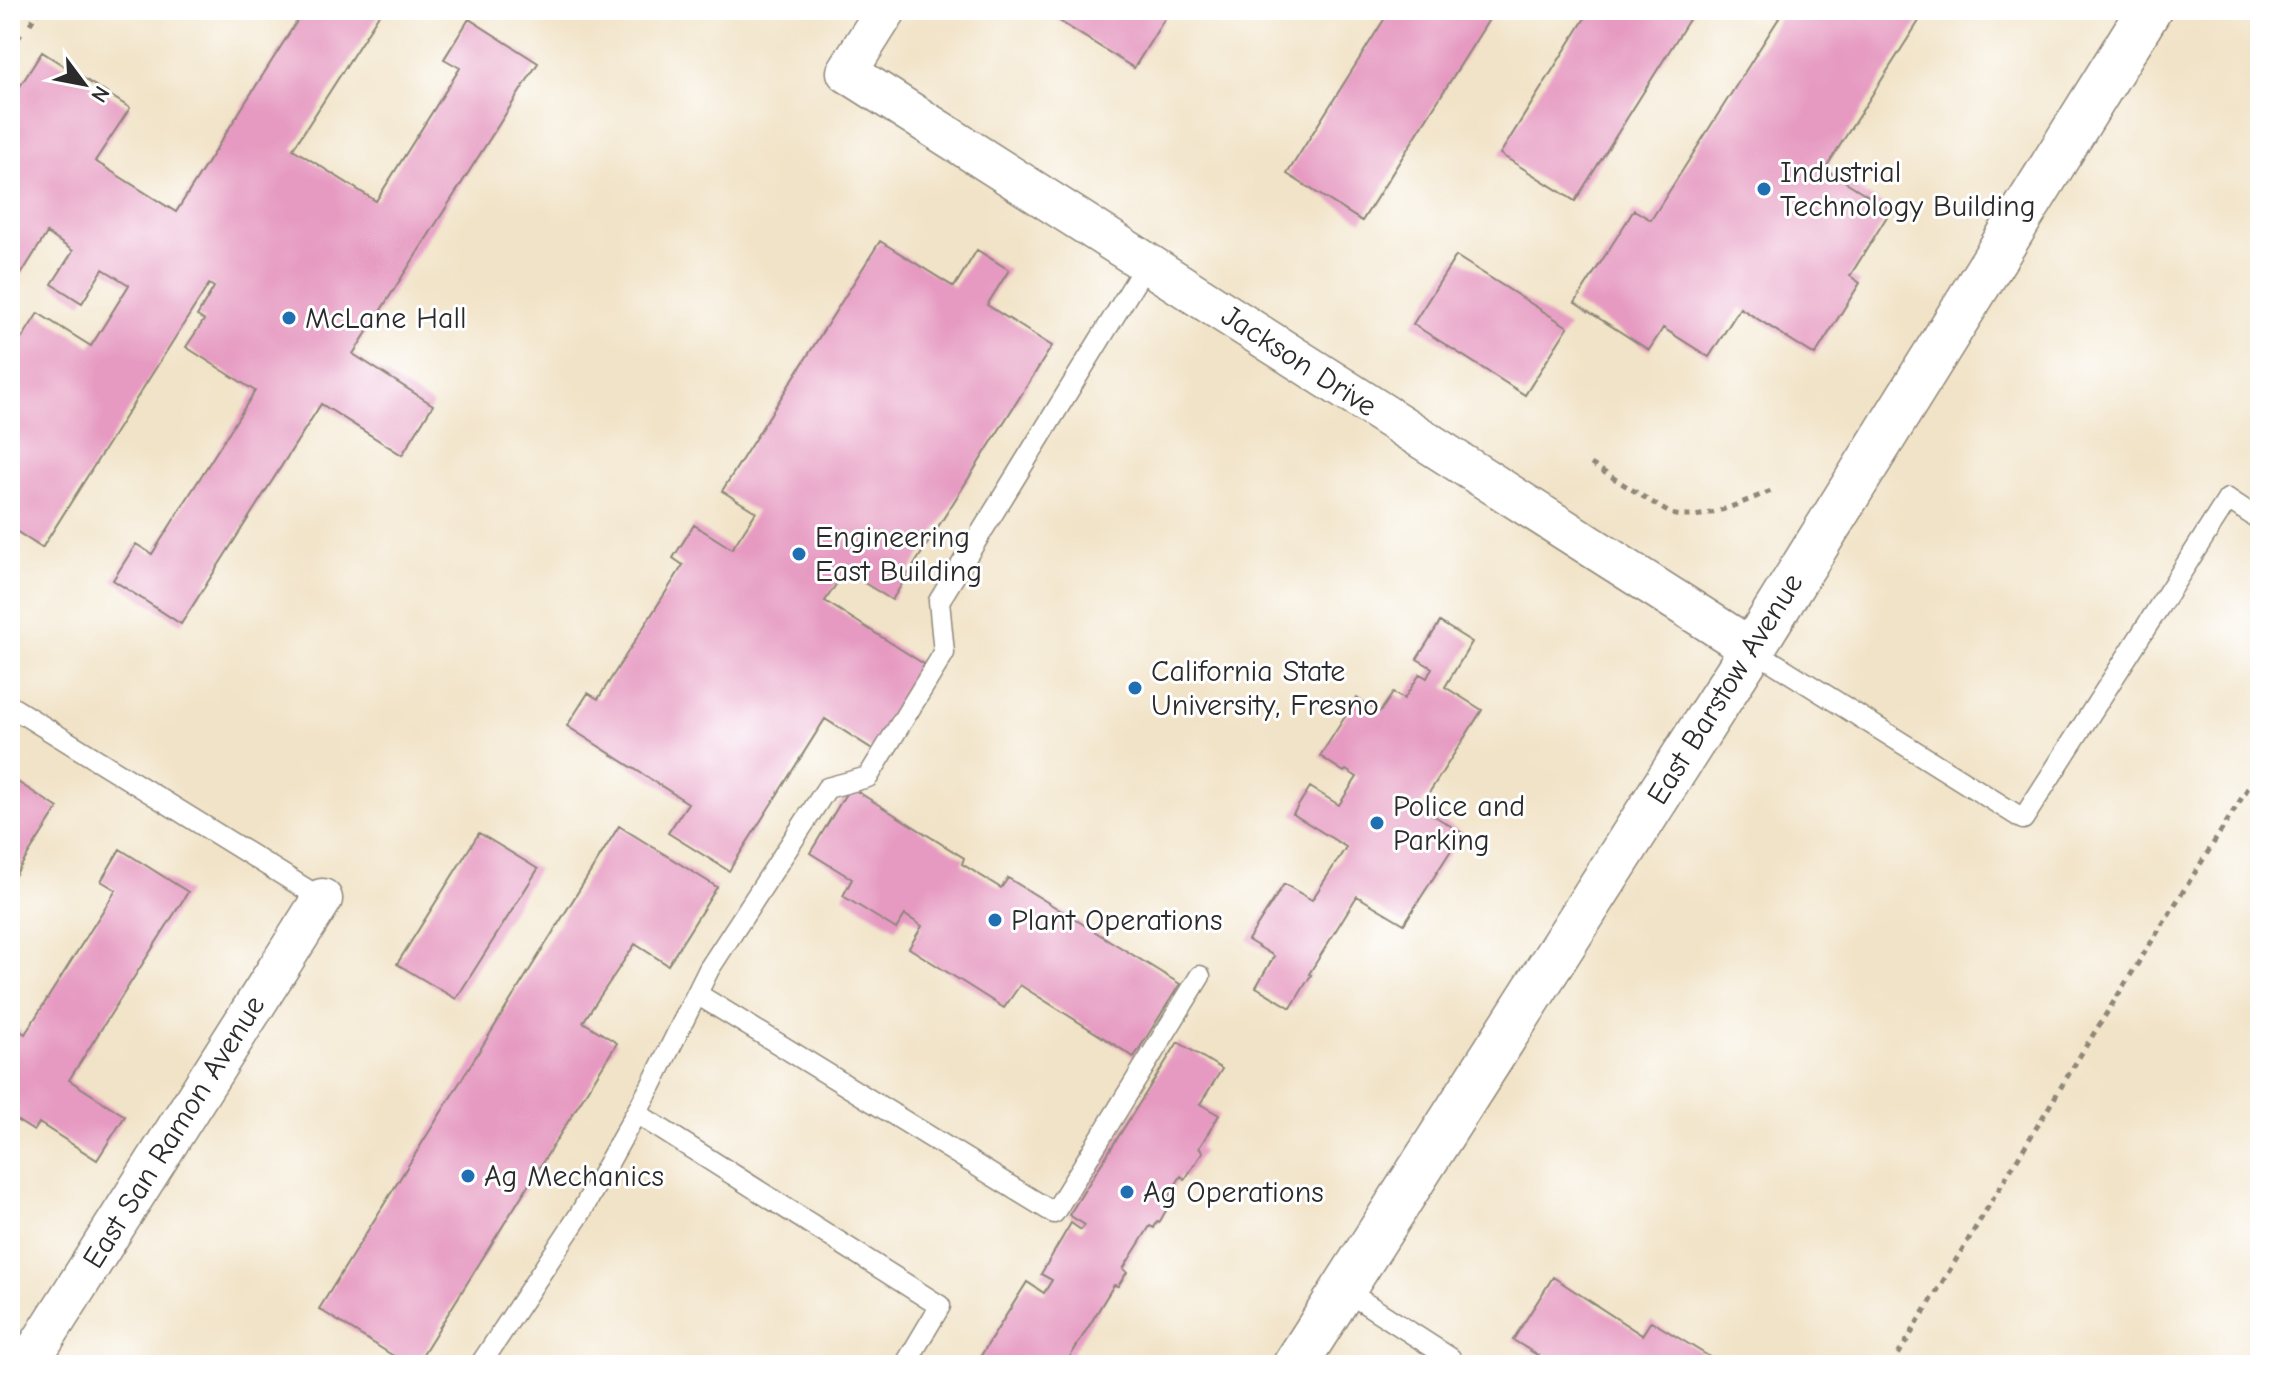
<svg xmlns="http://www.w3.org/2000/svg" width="2270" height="1375" viewBox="0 0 2270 1375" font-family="'Comic Neue',sans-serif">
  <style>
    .building { fill: #e69ac1 }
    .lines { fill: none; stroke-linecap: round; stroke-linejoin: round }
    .lane-casing { stroke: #8e8779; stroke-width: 23 }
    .street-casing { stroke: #8e8779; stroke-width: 43 }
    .secondary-casing { stroke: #8e8779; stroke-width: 47 }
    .path { stroke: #8e8779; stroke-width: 5; stroke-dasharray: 6 6; stroke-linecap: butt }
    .lane { stroke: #fff; stroke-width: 20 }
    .street { stroke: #fff; stroke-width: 40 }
    .secondary { stroke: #fff; stroke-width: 44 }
    .poi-dot { fill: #1f6fb2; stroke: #fff; stroke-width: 3 }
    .labels { text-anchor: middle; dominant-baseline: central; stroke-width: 6; stroke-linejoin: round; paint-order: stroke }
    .poi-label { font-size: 30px; fill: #2b2b2b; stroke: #fff; text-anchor: start }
    .street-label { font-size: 30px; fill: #2b2b2b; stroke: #fff }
  </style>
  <rect width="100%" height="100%" fill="#fff"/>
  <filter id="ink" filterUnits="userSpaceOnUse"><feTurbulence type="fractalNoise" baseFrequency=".0125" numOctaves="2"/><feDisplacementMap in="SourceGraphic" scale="16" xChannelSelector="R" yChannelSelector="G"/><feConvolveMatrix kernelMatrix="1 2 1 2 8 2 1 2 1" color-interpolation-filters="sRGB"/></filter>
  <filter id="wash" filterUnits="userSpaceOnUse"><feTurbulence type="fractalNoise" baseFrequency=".006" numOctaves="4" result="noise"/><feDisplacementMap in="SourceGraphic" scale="32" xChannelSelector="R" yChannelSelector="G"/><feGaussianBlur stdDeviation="1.8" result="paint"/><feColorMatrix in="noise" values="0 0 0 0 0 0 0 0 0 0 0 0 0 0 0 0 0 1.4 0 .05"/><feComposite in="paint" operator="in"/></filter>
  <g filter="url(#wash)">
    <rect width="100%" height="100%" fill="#f1e3c7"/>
    <g id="blocks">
      <path class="building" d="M 304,10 L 382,10 L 293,149 L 376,201 L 460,68 L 444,59 L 469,19 L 538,63 L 353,354 L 433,405 L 402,455 L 321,404 L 181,624 L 113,580 L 136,544 L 152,554 L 255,391 L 186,347 L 204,320 L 197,316 L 214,287 L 209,284 L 42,548 L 10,527 L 10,357 L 38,313 L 91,346 L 129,285 L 103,269 L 82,303 L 52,284 L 73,251 L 47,233 L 10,292 L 10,102 L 42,52 L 130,108 L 95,161 L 176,212 Z
        M 1042,10 L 1170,10 L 1134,68 Z
        M 1390,10 L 1495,10 L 1362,221 L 1287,174 Z
        M 1590,10 L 1695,10 L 1575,201 L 1500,154 Z
        M 1767,10 L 1926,10 L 1825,169 L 1891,210 L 1850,276 L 1860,283 L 1815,355 L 1740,308 L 1709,357 L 1663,328 L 1649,350 L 1575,303 L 1634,210 L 1651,220 L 1779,18 Z
        M 880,241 L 954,287 L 977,250 L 1009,270 L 987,305 L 1052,346 L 892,600 L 845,571 L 825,601 L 927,666 L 874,750 L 825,719 L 729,871 L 668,833 L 688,803 L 567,726 L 588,693 L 598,699 L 683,565 L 673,558 L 694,525 L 732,549 L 756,512 L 722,491 Z
        M 1456,256 L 1568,327 L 1525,395 L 1413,324 Z
        M 1440,622 L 1472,642 L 1445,687 L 1482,710 L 1420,807 L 1462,833 L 1404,924 L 1357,896 L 1309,974 L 1311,975 L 1291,1008 L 1256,987 L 1274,956 L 1248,940 L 1284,884 L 1312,900 L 1346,847 L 1293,814 L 1310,787 L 1339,805 L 1357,777 L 1346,770 L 1344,772 L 1320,756 L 1357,698 L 1380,712 L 1393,693 L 1404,699 L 1420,674 L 1427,678 L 1432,668 L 1417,659 Z
        M 10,777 L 58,808 L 10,883 Z
        M 850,787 L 964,858 L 962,864 L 1001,888 L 1008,878 L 1180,984 L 1134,1057 L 1020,985 L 1004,1008 L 909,948 L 922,926 L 905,915 L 896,929 L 843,896 L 852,879 L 810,853 Z
        M 619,826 L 717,887 L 668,965 L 635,944 L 583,1022 L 617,1043 L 416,1365 L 408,1365 L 319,1309 Z
        M 479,833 L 538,869 L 456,999 L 397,964 Z
        M 120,849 L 188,892 L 69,1080 L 125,1116 L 97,1160 L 39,1123 L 34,1131 L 10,1116 L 10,1024 L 25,1034 L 116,890 L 101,881 Z
        M 1178,1042 L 1222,1069 L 1200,1104 L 1219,1115 L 1199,1148 L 1203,1152 L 1185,1179 L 1181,1176 L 1163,1205 L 1168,1207 L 1159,1223 L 1157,1222 L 1154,1228 L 1150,1226 L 1123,1269 L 1127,1272 L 1118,1286 L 1114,1285 L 1065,1365 L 975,1365 L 1027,1282 L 1044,1293 L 1052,1280 L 1041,1274 L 1071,1223 L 1081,1230 L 1085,1225 L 1069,1215 Z
        M 1553,1277 L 1642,1335 L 1651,1321 L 1723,1365 L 1554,1365 L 1513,1340 Z"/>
    </g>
  </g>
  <g filter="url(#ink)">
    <use href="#blocks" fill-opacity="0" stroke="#8e8779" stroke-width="2"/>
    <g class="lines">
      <g class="lane-casing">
        <path id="lane" d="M 1752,649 L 2023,819 L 2228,499 L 2260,520
          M 10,706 L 322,899
          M 697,994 L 1054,1213 L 1200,976
          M 636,1113 L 940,1306 L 905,1365
          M 1343,1289 L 1450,1358 L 1449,1365
          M 480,1365 L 580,1214 L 651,1086 L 709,969 L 827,788 L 868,777 L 944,653 L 939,601 L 1147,263"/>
      </g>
      <g class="street-casing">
        <path id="street" d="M 886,10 L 847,72 L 1752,649
          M 27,1365 L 322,899"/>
      </g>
      <g class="secondary-casing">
        <path id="secondary" d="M 1295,1365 L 1752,649 L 2149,10"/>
      </g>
      <path class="path" d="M 30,24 L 39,10
        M 10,29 L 22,37
        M 1591,464 L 1671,514 C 1703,523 1743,501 1774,490
        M 1892,1365 L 2086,1046 L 2260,769"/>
      <use href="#lane" class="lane"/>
      <use href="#street" class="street"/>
      <use href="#secondary" class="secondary"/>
    </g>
  </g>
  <g class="poi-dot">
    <circle cx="1764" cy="189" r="8"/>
    <circle cx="289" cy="318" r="8"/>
    <circle cx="799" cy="554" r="8"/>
    <circle cx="1135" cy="688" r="8"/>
    <circle cx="1377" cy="823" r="8"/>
    <circle cx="995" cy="920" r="8"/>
    <circle cx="468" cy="1176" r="8"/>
    <circle cx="1127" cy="1192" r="8"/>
  </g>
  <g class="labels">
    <g class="poi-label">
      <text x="1780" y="172">Industrial<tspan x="1780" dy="34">Technology Building</tspan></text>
      <text x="305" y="318">McLane Hall</text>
      <text x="815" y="537">Engineering<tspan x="815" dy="34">East Building</tspan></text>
      <text x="1151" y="671">California State<tspan x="1151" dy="34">University, Fresno</tspan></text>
      <text x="1393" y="806">Police and<tspan x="1393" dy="34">Parking</tspan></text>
      <text x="1011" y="920">Plant Operations</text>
      <text x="484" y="1176">Ag Mechanics</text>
      <text x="1143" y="1192">Ag Operations</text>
    </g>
    <g class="street-label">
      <text transform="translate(1299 361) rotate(33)">Jackson Drive</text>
      <text transform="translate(1725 689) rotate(-58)">East Barstow Avenue</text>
      <text transform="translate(174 1132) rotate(-58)">East San Ramon Avenue</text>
    </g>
  </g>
  <rect width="2270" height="1375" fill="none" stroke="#fff" stroke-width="40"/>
  <g transform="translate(84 84) rotate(122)" stroke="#ffffff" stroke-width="6" paint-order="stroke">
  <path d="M0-6L14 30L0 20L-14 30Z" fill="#2b2b2b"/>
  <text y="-12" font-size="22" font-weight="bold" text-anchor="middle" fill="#2b2b2b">N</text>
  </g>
</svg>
